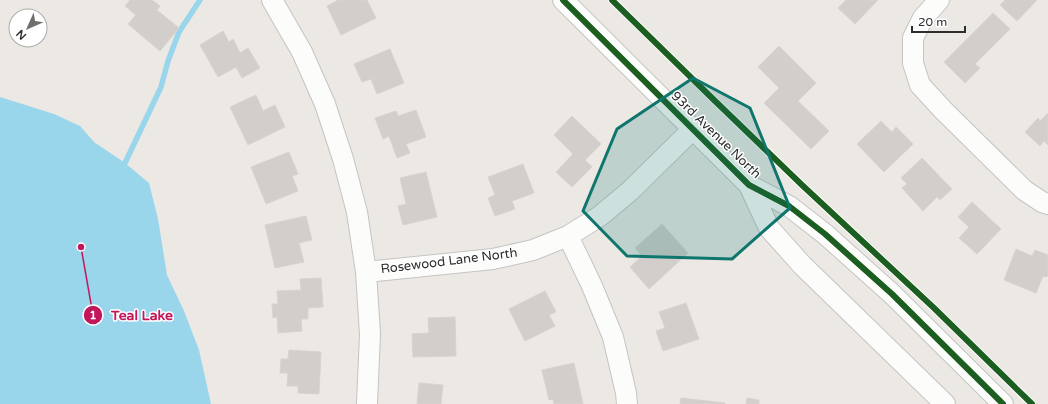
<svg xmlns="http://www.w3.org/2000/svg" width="1048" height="404" viewBox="0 0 1048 404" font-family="'Varela Round',sans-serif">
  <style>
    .water { fill: #99d6ec }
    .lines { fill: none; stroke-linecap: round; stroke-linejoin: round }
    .stream { stroke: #99d6ec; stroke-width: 5.5 }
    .building { fill: #d1cecb; stroke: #d7d4d0 }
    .minor-casing { stroke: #c5c4c5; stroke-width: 22 }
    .minor { stroke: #fcfcfb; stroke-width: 20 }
    .cycleway-casing { stroke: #fff; stroke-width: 8 }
    .cycleway { stroke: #1b5e20; stroke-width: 6 }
    .marked { fill: #0f766e; fill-opacity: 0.2; stroke: #0f766e; stroke-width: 3; stroke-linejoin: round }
    .labels { text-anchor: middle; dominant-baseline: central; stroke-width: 3; stroke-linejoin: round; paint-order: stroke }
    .street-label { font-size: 13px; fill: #2e2e2e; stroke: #fff }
    .leader { fill: none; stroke: #c2185b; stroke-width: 1.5 }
    .callout-dot { fill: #c2185b; stroke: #fff; stroke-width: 1.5 }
    .mark-label { font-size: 12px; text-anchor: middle; font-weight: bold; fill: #fff }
    .callout-label { font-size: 14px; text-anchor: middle; font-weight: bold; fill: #c2185b; stroke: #fff; stroke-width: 3; stroke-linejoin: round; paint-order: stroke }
  </style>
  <rect width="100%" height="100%" fill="#ece8e4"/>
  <path class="water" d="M 0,97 L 54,114 L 80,126 L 94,142 L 125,163 L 149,183 L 158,219 L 167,275 L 184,311 L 199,350 L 211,404 L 0,404 Z"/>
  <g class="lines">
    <path class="stream" d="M 125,163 L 161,87 L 168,61 L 179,32 L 200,0"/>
  </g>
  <path class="building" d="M 130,0 L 152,0 L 160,6 L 157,10 L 179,28 L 160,51 L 128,24 L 136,15 L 125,6 Z
    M 338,0 L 367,0 L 376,18 L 341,35 L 327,6 Z
    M 846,0 L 878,0 L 855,24 L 838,8 Z
    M 1005,0 L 1037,0 L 1017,21 L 1000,5 Z
    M 993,13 L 1010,29 L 975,64 L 980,68 L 965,83 L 944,62 Z
    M 223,31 L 229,42 L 233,39 L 240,53 L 248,48 L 260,68 L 242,78 L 236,67 L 218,77 L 200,45 Z
    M 779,46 L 816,83 L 798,101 L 829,131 L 811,149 L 764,103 L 779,88 L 758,67 Z
    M 390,49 L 404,83 L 377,94 L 371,79 L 362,82 L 354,64 Z
    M 256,95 L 263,111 L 275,105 L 285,127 L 248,145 L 230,107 Z
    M 416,110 L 426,137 L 406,144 L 410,153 L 397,158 L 389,136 L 383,139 L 375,118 L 396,111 L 398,116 Z
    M 1048,113 L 1048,145 L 1044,141 L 1040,146 L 1025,132 L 1038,118 L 1040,121 Z
    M 572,116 L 601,144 L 585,160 L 592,167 L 572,187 L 556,172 L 573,154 L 554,135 Z
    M 881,121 L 892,132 L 896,127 L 913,144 L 884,172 L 857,144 Z
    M 289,152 L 298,174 L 292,176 L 298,191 L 266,204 L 251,167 Z
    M 922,158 L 952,189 L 940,200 L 937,197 L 923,211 L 902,188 L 907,184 L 901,178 Z
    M 523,164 L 534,193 L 512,201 L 515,209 L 495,216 L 488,198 L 495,195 L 488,177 Z
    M 426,172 L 437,217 L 403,225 L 398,206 L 406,204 L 400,178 Z
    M 972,202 L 1001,229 L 977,254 L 959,238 L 969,227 L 958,217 Z
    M 306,216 L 312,240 L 299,243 L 304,262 L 275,268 L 265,225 Z
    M 662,224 L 688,253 L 649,289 L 630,267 L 642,256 L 635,248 Z
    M 1016,249 L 1032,256 L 1035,250 L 1048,255 L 1048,275 L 1047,277 L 1043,276 L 1036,293 L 1004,280 Z
    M 321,278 L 323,307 L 308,308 L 308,319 L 301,319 L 302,331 L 278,333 L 277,317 L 273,318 L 272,304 L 278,304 L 277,291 L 301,290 L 300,279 Z
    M 545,291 L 556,312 L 549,315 L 555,326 L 525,341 L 509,309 Z
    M 686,303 L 699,339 L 663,351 L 656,331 L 665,328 L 659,312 Z
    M 455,317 L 456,356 L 413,357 L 412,334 L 429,333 L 428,318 Z
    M 289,350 L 321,352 L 319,394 L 298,393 L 298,386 L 287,386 L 288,373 L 280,373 L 281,359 L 288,359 Z
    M 574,363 L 583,404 L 554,404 L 553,399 L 549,400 L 542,370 Z
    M 419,383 L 443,385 L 441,404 L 417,404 Z
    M 681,398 L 725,403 L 725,404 L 680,404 Z
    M 747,398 L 759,400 L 759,404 L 746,404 Z"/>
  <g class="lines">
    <g class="minor-casing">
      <path id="minor" d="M 272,0 L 302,52 L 325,104 L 343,159 L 357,212 L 366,272 L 370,334 L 367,404
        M 563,0 L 749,185 L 789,206 L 825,234 L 892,294 L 1003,404
        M 939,0 L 923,18 L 913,38 L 913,63 L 920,85 L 943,110 L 1024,190 L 1042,202 L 1048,204
        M 749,185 L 769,228 L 802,265 L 945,404
        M 568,236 L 592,286 L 613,337 L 626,393 L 627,404
        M 366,272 L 493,259 L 533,250 L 568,236 L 600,216 L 630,191 L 693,129"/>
    </g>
    <use href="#minor" class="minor"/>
    <g class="cycleway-casing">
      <path id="cycleway" d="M 563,0 L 749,185 L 789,206 L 825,234 L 892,294 L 1003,404
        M 612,0 L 713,99 L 802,185 L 934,308 L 1032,404"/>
    </g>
    <use href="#cycleway" class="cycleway"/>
  </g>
  <path class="marked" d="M 693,78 L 750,108 L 790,208 L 732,259 L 627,256 L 583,211 L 617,129 Z"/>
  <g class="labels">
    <g class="street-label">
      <text transform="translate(716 135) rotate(44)">93rd Avenue North</text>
      <text transform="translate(449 261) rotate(-7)">Rosewood Lane North</text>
    </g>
  </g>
  <path class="leader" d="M81 247L93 315"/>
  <g class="callout-dot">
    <circle cx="81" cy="247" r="4"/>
    <circle cx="93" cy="315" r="10"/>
  </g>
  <g class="mark-label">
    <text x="93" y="319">1</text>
  </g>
  <g class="callout-label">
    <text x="142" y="320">Teal Lake</text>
  </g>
  <g transform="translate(28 28) rotate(225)"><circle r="19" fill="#ffffff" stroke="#ababab"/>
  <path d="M0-3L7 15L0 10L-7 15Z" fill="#706f6e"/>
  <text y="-6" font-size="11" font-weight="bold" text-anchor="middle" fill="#2e2e2e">N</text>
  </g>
  <path d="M912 26v6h53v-6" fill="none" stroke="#2e2e2e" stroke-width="2"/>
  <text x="918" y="26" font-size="12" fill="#2e2e2e" stroke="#ffffff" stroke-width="3" paint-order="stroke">20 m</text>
</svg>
